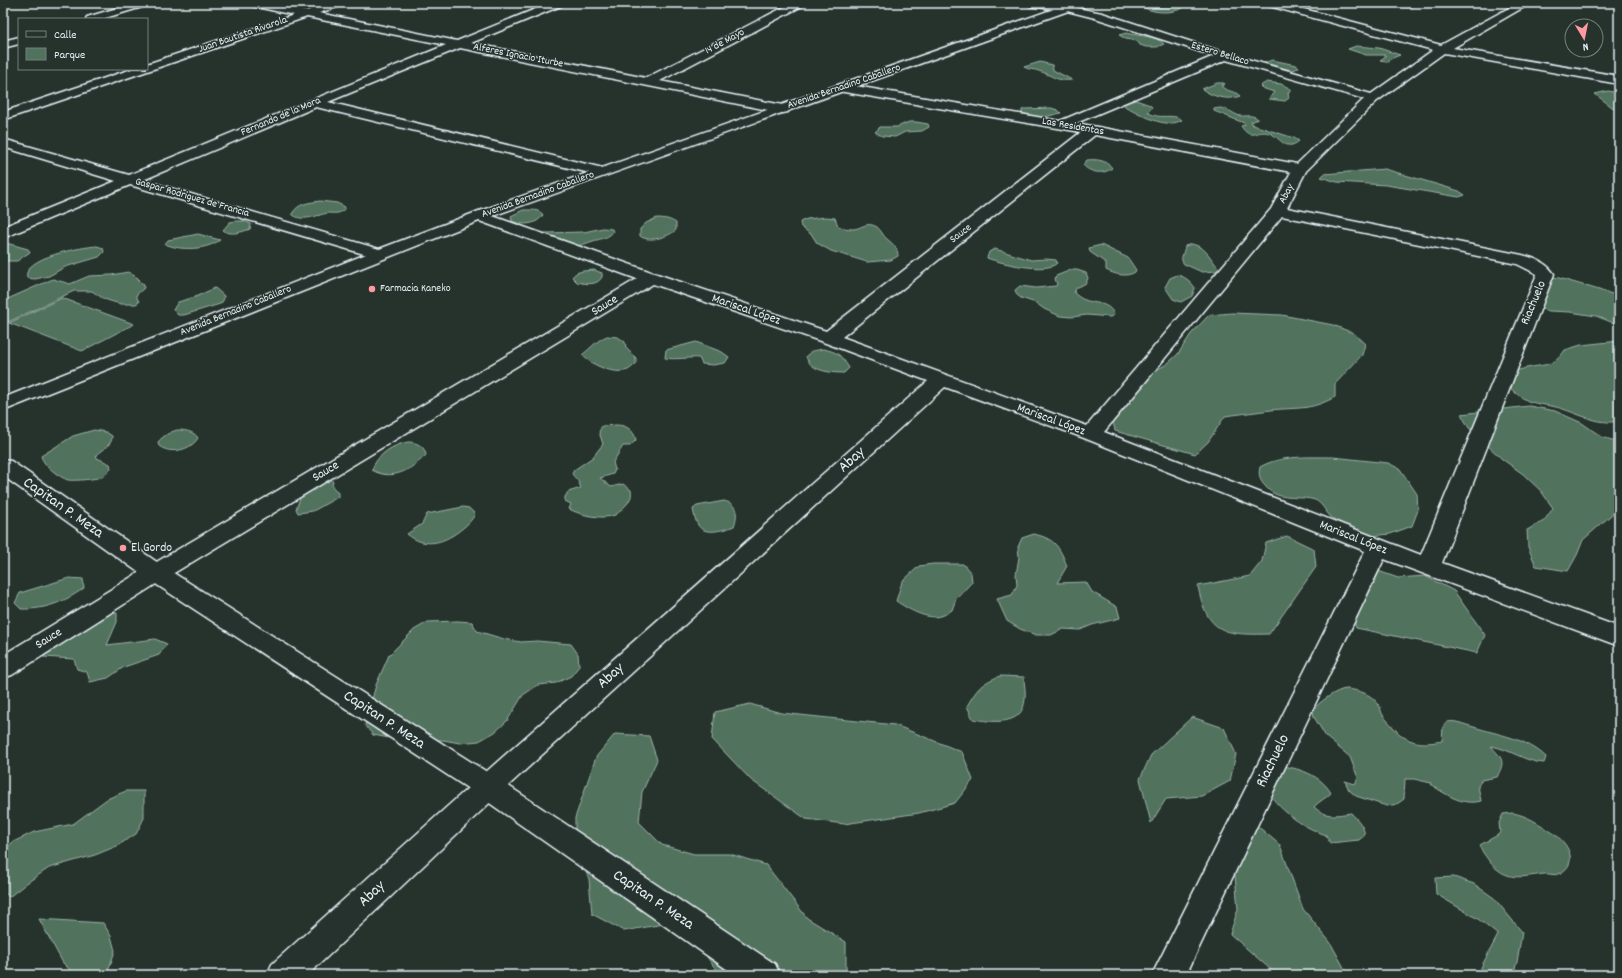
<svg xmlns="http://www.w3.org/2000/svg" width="1622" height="978" viewBox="0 0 1622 978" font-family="Dekko,sans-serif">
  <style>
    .green { fill: #51725c; stroke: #9cb2aa }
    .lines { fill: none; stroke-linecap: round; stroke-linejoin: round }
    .street-casing { stroke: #e8f1f8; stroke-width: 3 }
    .secondary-casing { stroke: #e8f1f8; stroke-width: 3 }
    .street { fill: #26332d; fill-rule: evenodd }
    .secondary { fill: #26332d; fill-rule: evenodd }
    .poi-dot { fill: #ff9aa2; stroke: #26332d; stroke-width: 1.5 }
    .labels { text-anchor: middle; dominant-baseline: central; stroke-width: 3; stroke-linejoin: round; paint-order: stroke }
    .far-street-label { font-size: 11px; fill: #e8f1f8; stroke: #26332d }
    .far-poi-label { font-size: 11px; fill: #e8f1f8; stroke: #26332d; text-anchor: start }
    .street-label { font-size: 13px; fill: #e8f1f8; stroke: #26332d }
    .poi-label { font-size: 13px; fill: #e8f1f8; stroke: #26332d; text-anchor: start }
    .near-street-label { font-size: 16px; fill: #e8f1f8; stroke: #26332d }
  </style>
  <rect width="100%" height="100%" fill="#26332d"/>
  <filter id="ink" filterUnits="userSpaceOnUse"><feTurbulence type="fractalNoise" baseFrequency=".025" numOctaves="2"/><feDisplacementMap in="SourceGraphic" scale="8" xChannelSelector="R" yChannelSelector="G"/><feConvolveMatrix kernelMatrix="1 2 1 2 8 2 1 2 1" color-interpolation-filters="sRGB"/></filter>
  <g filter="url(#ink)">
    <path class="green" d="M 1173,4 L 1181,5 L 1183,8 C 1171,14 1154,13 1142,7 L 1170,8 Z
      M 1126,33 C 1137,36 1156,35 1164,44 L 1157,47 L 1146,47 L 1140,45 L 1137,41 L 1126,39 L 1119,35 Z
      M 1356,46 L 1379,48 L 1400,55 L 1390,59 L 1389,62 L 1380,60 L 1386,56 L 1385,55 L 1366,55 L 1348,49 Z
      M 1272,60 L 1296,65 L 1299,67 C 1289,75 1275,67 1264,64 L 1264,63 Z
      M 1040,62 L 1052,65 L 1053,70 L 1072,80 C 1057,82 1052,75 1039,71 C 1034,69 1029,70 1024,67 Z
      M 1267,82 L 1281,84 L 1291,89 L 1291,91 L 1288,93 L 1289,98 L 1285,101 L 1269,99 L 1274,92 L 1262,88 L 1260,86 Z
      M 1217,83 L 1224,83 L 1225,84 L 1221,86 C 1227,92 1236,91 1240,96 C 1228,101 1213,97 1202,89 Z
      M 1608,91 L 1619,93 L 1619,110 L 1612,107 L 1595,94 Z
      M 1136,100 L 1150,105 L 1152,107 L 1148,112 C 1158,121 1173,112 1182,120 C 1164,130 1142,114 1126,107 L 1123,104 L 1128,101 Z
      M 1051,108 L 1058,110 L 1061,113 L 1040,118 L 1022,113 L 1022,110 L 1025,109 Z
      M 1220,108 C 1228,109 1231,112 1237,115 C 1244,118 1252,113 1258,119 L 1251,122 L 1253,125 L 1294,138 L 1299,141 C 1285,153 1280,136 1269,133 C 1256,129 1251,142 1241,126 L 1245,125 L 1244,123 L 1214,111 L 1214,109 Z
      M 909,122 L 916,122 L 928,124 L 929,127 L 922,131 L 905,132 L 895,137 L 882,136 L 875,132 L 880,127 L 897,127 Z
      M 1087,160 C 1096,159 1107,160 1112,168 C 1104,175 1090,173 1083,165 Z
      M 1385,169 L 1459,191 L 1465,195 L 1459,197 L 1386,185 L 1337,182 L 1321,177 L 1324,174 Z
      M 320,201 L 337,203 L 345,207 C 343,210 344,210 341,212 C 337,214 332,213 328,213 C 317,215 301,223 292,214 C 298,203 308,203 320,201 Z
      M 523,210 C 530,210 540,209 543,215 C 537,225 522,226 512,221 L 511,216 Z
      M 826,217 L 835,218 L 838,226 C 843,228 848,229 854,229 C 862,228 867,221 877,227 C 881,230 883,236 887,239 C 893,244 898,248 898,256 L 891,260 L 867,262 L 831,251 L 817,243 L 812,235 L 801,227 L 800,222 L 807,219 Z
      M 657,218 C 664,218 670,219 676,223 L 676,230 C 668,237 649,243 640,236 L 640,229 L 646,223 Z
      M 236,221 L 245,221 L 251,224 L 250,229 C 242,232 230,236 223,230 L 230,222 Z
      M 603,228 L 612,229 L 613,232 C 608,238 600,239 593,241 C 575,247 554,256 537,241 L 540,235 L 545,233 L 584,232 Z
      M 198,234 L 220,240 C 206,250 181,251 165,244 L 168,240 Z
      M 6,243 L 28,249 L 30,252 L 17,261 L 3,261 L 3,244 Z
      M 1192,244 C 1208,248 1209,258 1219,268 L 1217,271 L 1202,272 L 1184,264 C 1179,259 1184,253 1185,246 Z
      M 1101,245 L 1128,258 L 1136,270 L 1135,272 C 1126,278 1114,274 1106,270 L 1106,263 L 1090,252 L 1089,248 Z
      M 97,246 L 103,248 L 104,252 L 99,257 L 65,267 L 49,276 L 35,279 L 27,278 C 21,257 83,247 97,246 Z
      M 995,249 L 1031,260 L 1046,259 L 1056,260 L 1057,263 C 1047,274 1000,263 987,258 L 989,252 Z
      M 594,270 L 602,273 L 602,277 C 597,286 586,284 577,282 L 572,277 C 577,270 586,271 594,270 Z
      M 1071,270 L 1077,270 L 1086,273 L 1088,278 L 1086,283 L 1076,288 L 1074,293 C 1078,296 1081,299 1085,300 C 1095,304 1110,302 1114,315 L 1110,317 L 1087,315 L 1071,317 L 1060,316 L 1044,309 L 1036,303 L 1021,298 L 1017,295 L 1015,290 L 1020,286 L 1036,288 L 1056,286 L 1057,284 L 1055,279 L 1056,276 Z
      M 128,272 L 138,278 L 139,282 L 144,285 L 144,288 L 136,295 L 139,302 L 136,304 L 120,304 L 104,299 L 92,291 L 74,291 L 8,322 L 3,320 L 3,301 L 53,279 L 70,284 L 89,276 L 112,275 Z
      M 1177,275 C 1184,276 1191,281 1195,288 L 1192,296 L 1181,302 L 1173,299 L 1165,287 L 1170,278 Z
      M 1547,276 L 1559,278 L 1619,296 L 1619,325 L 1596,316 L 1570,312 L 1549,311 L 1526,304 L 1532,290 L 1533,281 L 1538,277 Z
      M 215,288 L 224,296 L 223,301 L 220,304 L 184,315 L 178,315 L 173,310 L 178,302 L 195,297 Z
      M 62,298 L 134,324 L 82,351 L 9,323 Z
      M 1232,313 L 1282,315 L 1333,325 L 1353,333 L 1365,344 L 1362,355 L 1335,384 L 1335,397 C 1309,411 1299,407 1271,410 C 1256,412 1240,414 1225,416 L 1208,442 L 1195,454 L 1115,431 L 1109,402 L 1119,391 L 1167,364 L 1178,354 L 1191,334 L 1209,315 Z
      M 607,336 L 618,337 L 625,342 L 626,348 L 636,358 L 636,364 C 634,365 630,369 628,370 C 613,375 592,365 582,355 C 591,348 597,340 607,336 Z
      M 1619,341 L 1619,421 C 1598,426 1576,412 1556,407 C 1546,405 1537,404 1528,401 C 1520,397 1514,392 1508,386 L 1508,374 C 1514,372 1521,369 1527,368 C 1545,364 1554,367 1565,350 L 1581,345 Z
      M 696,342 L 722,352 L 729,357 L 725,363 L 713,365 L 702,364 L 699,358 C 688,357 677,360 665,358 L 666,350 Z
      M 823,349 C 838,352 841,355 849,368 L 844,373 C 831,373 809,371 806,356 L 812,351 Z
      M 1529,406 L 1555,411 L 1582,423 L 1602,437 L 1619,442 L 1619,508 L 1583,540 L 1577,555 L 1568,571 L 1536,566 L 1528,547 L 1527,530 L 1544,521 L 1553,508 L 1541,491 L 1523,474 L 1502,459 L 1469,428 L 1461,414 Z
      M 616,425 C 626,425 634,430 636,440 L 630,446 L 623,446 L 613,462 L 615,470 L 613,474 L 600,478 L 611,487 L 623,484 L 631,490 C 632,496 631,498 627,504 C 623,508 620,512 615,515 C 603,520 580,515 569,509 L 571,504 L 565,501 L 565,497 L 568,492 L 581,488 L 578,481 L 572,474 L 574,470 L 593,457 L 603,444 L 599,432 L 602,426 Z
      M 94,430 L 106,432 L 112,436 C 113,445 102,449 96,455 L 97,458 L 110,464 L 111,468 C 109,471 106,475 102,477 C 96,479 75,481 68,480 C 59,477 43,465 41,456 L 73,436 Z
      M 177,430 C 184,430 194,431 198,438 C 191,450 171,455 159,446 L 158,442 C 163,436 170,432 177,430 Z
      M 408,442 C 416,442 425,446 426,455 C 412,469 393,482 372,470 C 377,454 393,445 408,442 Z
      M 1333,457 L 1388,463 L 1400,469 L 1417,494 L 1418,510 L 1412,526 L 1390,534 L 1362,537 L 1346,533 L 1343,524 C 1339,522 1333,519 1330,516 C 1325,511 1322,503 1315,500 C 1299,495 1278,502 1266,487 C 1260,481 1258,476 1260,467 C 1281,455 1308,457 1333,457 Z
      M 330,478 L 333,482 L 332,486 L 338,493 L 338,497 L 313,511 L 298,513 L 296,509 L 304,488 Z
      M 724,501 C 738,504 738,515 734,526 C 724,530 704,536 698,525 C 695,520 694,514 693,509 L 697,506 Z
      M 463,507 L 469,508 L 475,514 C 472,520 468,524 463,528 C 446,542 426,550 407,534 L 422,524 L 427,514 Z
      M 1034,534 C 1055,539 1059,546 1067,566 L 1057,583 L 1086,582 L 1092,592 L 1117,607 L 1120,618 L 1092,625 L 1080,630 L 1063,629 L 1051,635 L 1036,635 L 1020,629 L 1007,621 L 997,599 L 1012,595 L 1017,585 L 1016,575 L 1019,557 L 1018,547 L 1022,538 Z
      M 1287,536 L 1314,549 L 1316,567 L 1269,634 C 1225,635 1207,634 1198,586 L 1250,576 L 1262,561 L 1266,543 Z
      M 933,564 L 963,564 L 971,573 L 972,582 L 956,599 L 952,610 C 949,612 945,615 941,616 C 926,620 908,609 896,601 L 902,582 L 919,566 Z
      M 1364,566 L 1398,578 L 1425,576 L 1454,591 L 1485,635 L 1477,653 L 1356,628 L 1348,599 L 1349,581 Z
      M 69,578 L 83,579 L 84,588 C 65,602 44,610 21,609 L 15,603 L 20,593 Z
      M 102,611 L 117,613 L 117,622 L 107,645 L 155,639 L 167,644 L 159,655 L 124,667 L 108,678 L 90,682 L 87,672 L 77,669 L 74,659 L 43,657 L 44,646 Z
      M 458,621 L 472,622 L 477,631 L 504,639 L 521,642 L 537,641 L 571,644 L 578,654 L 579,666 L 571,676 L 556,683 L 538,685 L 523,695 L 507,721 L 495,732 L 479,741 L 460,743 L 443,740 L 406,741 L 373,735 L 365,725 L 376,685 L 389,655 L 414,630 L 428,622 Z
      M 1000,676 L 1024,677 C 1024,684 1026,692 1025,699 C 1023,727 992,722 973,719 L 967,706 C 977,689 981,683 1000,676 Z
      M 1346,689 C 1359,690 1373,694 1380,707 C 1381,709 1381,713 1383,715 C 1385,719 1390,723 1393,727 C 1407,744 1422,745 1442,741 L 1443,727 L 1447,722 C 1457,720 1464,725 1474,727 C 1499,735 1526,738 1546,757 L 1544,763 C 1525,762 1510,749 1491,746 C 1502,759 1506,760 1497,777 L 1481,780 L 1478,786 L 1481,801 C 1461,806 1446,794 1430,784 L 1431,783 L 1414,779 L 1405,779 L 1404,799 L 1397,804 L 1387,806 L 1377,803 L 1356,796 L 1349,790 L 1345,781 L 1355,784 L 1358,778 L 1350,757 L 1326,737 L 1314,717 L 1313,710 C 1319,702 1336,690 1346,689 Z
      M 750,704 L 781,713 L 895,725 L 962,752 L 973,780 L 955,803 L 919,813 L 844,824 L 806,819 L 751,780 L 712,739 L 715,712 Z
      M 1192,717 L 1224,728 L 1236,754 L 1230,781 L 1202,796 L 1166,799 L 1151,823 L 1140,779 L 1151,755 Z
      M 615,734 L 649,736 L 657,760 L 642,792 L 639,822 L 662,845 L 694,854 L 730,854 L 766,865 L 807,918 L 846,942 L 846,975 L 720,975 L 681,921 L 624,931 L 592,914 L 589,879 L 575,848 L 575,818 L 596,757 Z
      M 1271,764 C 1293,767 1319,772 1331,793 C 1325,799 1319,801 1314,807 C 1326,818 1336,815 1351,813 C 1358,820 1363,825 1365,835 L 1359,840 L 1330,843 L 1326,835 C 1299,826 1278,809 1263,785 Z
      M 126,791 L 144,791 L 144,818 L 136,834 L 117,846 L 95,855 L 49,868 L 28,882 L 9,897 L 3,891 L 3,851 L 13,842 L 34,832 L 73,824 L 107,799 Z
      M 1512,813 C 1527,815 1541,825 1553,833 C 1568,843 1580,863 1559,874 C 1554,876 1550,873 1544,874 C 1520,877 1506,882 1489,861 C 1485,855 1481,851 1480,845 L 1498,835 L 1500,832 L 1499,823 L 1503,814 Z
      M 1248,818 L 1280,845 L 1303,909 L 1330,942 L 1348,975 L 1277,975 L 1230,934 L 1238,909 L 1232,842 Z
      M 1454,877 L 1474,884 L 1494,898 L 1522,932 L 1517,962 L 1513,975 L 1477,975 L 1498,935 L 1478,919 L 1436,894 L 1435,878 Z
      M 39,919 L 103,923 L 111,936 L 115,951 L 108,971 L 102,975 L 75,975 L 63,963 Z"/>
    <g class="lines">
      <g class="street-casing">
        <path id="street" d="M 134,3 L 150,3 L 149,5 L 102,19 L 86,19 L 87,17 Z
          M 247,3 L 268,3 L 306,11 L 329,3 L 344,3 L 343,5 L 319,13 L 457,41 L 550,3 L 564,3 L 563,5 L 471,43 L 646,78 L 792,3 L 805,3 L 804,5 L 660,81 L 788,106 L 789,109 L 788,112 L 783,113 L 460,48 L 328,102 L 607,169 L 609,172 L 607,175 L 602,176 L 316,107 L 143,180 L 386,251 L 388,254 L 386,257 L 380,259 L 374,257 L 130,185 L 3,238 L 3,227 L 116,181 L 3,147 L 3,139 L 129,175 L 446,45 L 307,17 L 3,120 L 3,112 L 132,69 L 147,69 L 147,64 L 294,15 L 252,6 Z
          M 1025,3 L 1053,3 L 1102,13 L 1229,54 L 1371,94 L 1433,50 L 1265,5 L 1264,3 L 1281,3 L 1441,45 L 1518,3 L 1531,3 L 1453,48 L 1619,76 L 1619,84 L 1444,53 L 1377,101 L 1306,171 L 1287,208 L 1522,255 C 1535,258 1547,263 1554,274 L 1442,563 L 1619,627 L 1619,646 L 1384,559 L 1186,975 L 1152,975 L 1365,551 L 1084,438 L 945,387 L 498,795 L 308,975 L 267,975 L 272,964 L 478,779 L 928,381 L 823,342 L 653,284 L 164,579 L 12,675 L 3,678 L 3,655 L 148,567 L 637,279 L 474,219 L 471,216 L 474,213 L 479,211 L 484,213 L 657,274 L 826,331 L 1081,132 L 844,92 L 840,91 L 838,88 L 840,85 L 844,84 L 1060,121 L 1214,56 L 1095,18 L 1067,11 L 1030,6 ZM 1226,60 L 1364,99 L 1297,164 L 1076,123 ZM 1095,135 L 1291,172 L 1271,209 L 1087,426 L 842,337 ZM 1282,216 L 1517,264 L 1537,274 L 1421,555 L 1104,432 Z
          M 1403,3 L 1415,3 C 1412,7 1408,7 1403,6 Z
          M 19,37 L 19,44 L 3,48 L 3,41 Z"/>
      </g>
      <g class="secondary-casing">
        <path id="secondary" d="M 1071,3 L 1086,3 L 1085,5 L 484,219 L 3,411 L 3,398 L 374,251 L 474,213 Z
          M 1612,3 L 1619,3 L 1619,6 L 1613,5 Z
          M 3,460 L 11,461 L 164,567 L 498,779 L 775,964 L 780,975 L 735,975 L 478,795 L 148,579 L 3,476 Z"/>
      </g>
      <use href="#street" class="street"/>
      <use href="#secondary" class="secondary"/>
    </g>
  </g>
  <g class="poi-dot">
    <circle cx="372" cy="289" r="4"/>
    <circle cx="123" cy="548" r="4"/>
  </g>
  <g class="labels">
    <g class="far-street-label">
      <text transform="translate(243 35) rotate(-19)">Juan Bautista Rivarola</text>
      <text transform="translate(725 42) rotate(-28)">14 de Mayo</text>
      <text transform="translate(1220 54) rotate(17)">Estero Bellaco</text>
      <text transform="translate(518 56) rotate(11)">Alferes Ignacio Iturbe</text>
      <text transform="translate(844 87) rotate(-19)">Avenida Bernadino Caballero</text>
      <text transform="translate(281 117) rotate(-23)">Fernando de la Mora</text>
      <text transform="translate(1073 127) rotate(10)">Las Residentas</text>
      <text transform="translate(1287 194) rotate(-62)">Abay</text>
      <text transform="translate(538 195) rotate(-20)">Avenida Bernadino Caballero</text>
      <text transform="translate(192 198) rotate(16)">Gaspar Rodriguez de Francia</text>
      <text transform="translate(961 234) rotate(-38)">Sauce</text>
      <text transform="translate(236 311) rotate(-22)">Avenida Bernadino Caballero</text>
    </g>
    <g class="far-poi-label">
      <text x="380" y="289">Farmacia Kaneko</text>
    </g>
    <g class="street-label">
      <text transform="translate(1534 303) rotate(-67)">Riachuelo</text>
      <text transform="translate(605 306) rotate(-31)">Sauce</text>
      <text transform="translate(746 310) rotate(19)">Mariscal López</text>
      <text transform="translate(1051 420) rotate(20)">Mariscal López</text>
      <text transform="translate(326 472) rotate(-31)">Sauce</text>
      <text transform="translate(1353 538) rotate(22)">Mariscal López</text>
      <text transform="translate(49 639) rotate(-32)">Sauce</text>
    </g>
    <g class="poi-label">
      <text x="131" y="548">El Gordo</text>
    </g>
    <g class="near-street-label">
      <text transform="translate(852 460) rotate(-42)">Abay</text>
      <text transform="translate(63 508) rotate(35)">Capitan P. Meza</text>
      <text transform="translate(611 676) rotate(-42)">Abay</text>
      <text transform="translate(384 720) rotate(33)">Capitan P. Meza</text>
      <text transform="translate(1273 761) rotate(-64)">Riachuelo</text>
      <text transform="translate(372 894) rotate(-43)">Abay</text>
      <text transform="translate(653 900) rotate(34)">Capitan P. Meza</text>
    </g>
  </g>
  <rect width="1622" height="978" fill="none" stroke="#26332d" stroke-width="16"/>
  <rect x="8" y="8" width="1606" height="962" fill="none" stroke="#e8f1f8" stroke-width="1.5" filter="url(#ink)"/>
  <rect x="18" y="18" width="130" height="52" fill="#26332d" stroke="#747f7e"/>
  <rect x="26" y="31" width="20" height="6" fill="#26332d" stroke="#747f7e"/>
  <text x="54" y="38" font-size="12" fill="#e8f1f8">Calle</text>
  <rect x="26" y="48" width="20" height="12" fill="#51725c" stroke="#747f7e"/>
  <text x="54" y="58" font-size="12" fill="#e8f1f8">Parque</text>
  <g transform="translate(1584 38) rotate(170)"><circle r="19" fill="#26332d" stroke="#747f7e"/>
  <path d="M0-3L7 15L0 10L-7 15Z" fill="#ff9aa2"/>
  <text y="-6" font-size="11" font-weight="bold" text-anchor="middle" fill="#e8f1f8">N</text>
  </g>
</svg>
